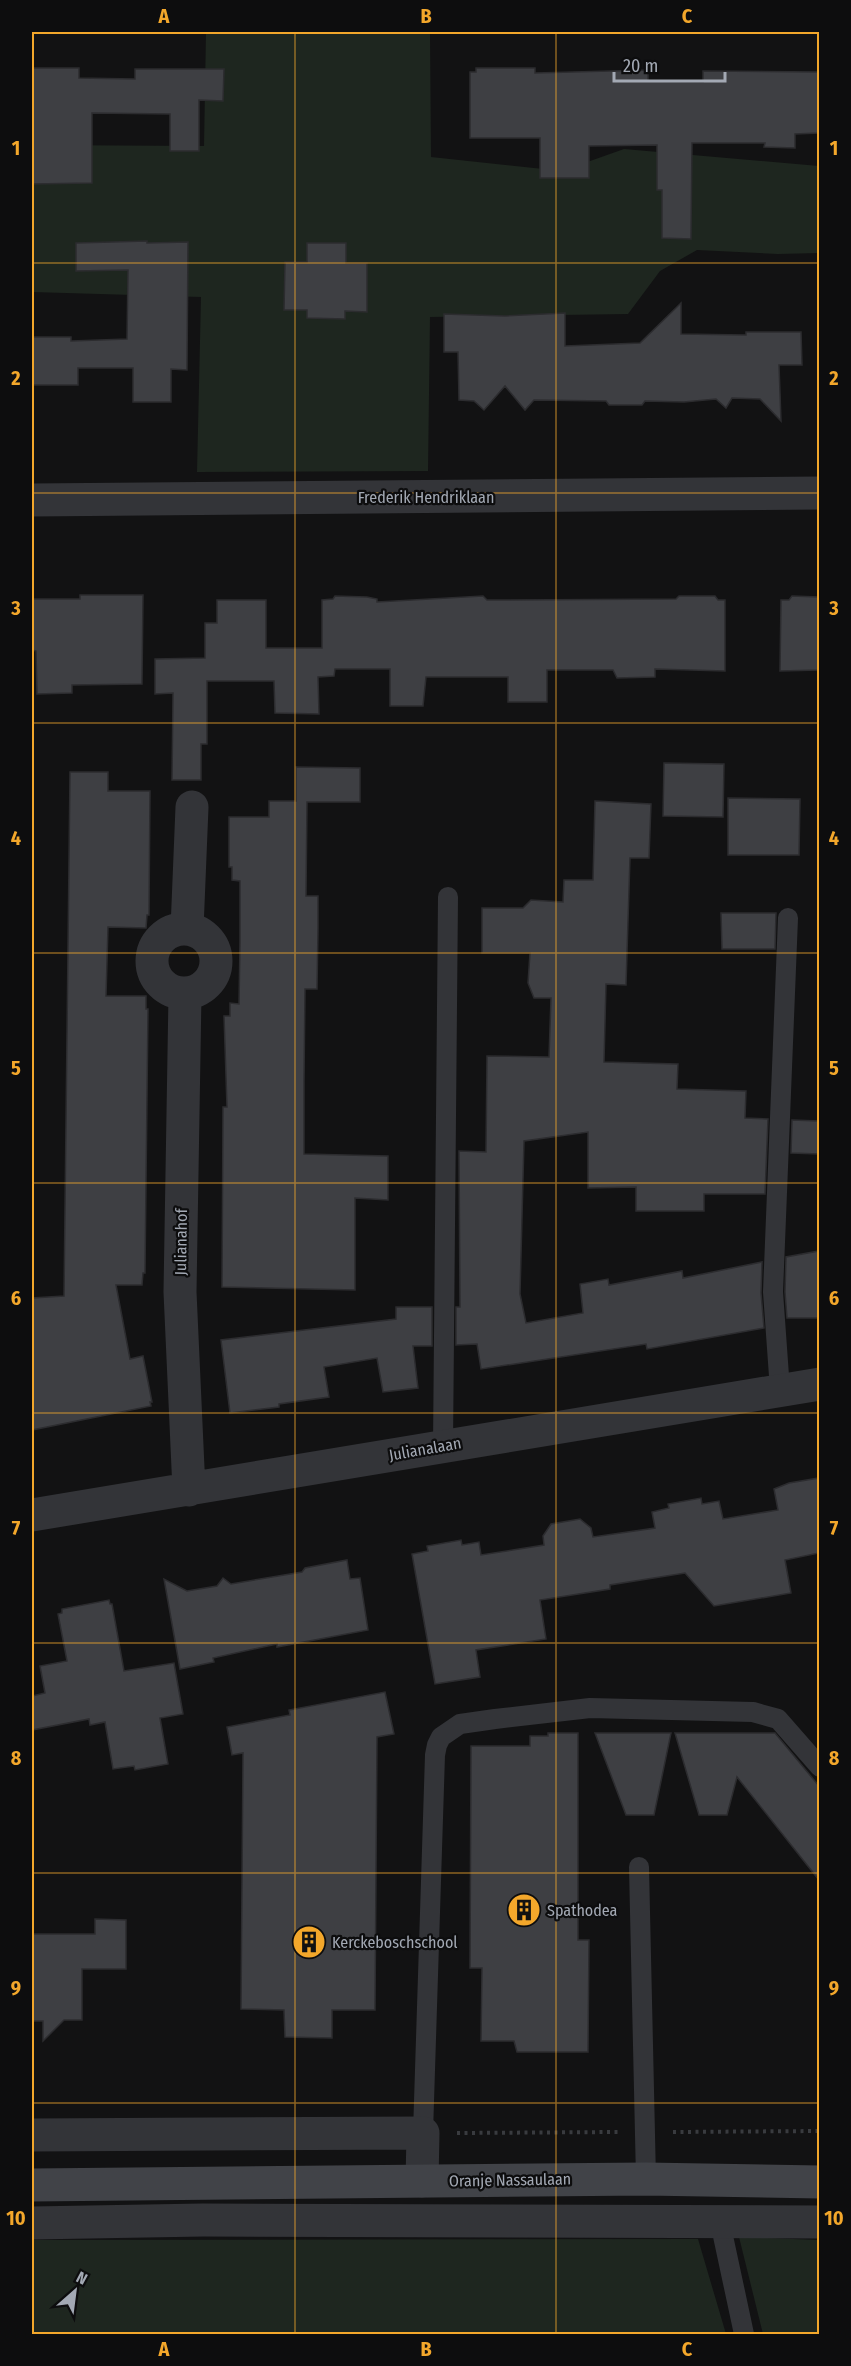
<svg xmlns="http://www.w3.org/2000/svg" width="851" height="2366" viewBox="0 0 851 2366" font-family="'Fira Sans Condensed',sans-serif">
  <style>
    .green { fill: #1e261f }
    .building { fill: #3e3f43; stroke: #2c2c2f; stroke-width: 1.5 }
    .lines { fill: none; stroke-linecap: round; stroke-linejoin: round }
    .path { stroke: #393b3f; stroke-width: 4; stroke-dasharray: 3 4.5; stroke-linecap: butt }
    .lane { stroke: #333438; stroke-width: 20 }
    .street { stroke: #333438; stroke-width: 33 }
    .secondary { stroke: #414348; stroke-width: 33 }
    .grid { fill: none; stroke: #f3a72b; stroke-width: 1.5; stroke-opacity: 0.55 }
    .labels { text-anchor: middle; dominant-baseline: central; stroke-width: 4.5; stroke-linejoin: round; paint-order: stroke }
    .street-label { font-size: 16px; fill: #a3a9b4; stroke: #0d0d0e }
    .poi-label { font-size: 16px; fill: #a3a9b4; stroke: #0d0d0e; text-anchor: start }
    .neatline { fill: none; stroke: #f3a72b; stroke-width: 2 }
    .grid-label { font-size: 20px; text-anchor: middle; font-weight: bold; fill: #f3a72b }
  </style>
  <rect width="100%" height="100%" fill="#121213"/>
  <path class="green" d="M 206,32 L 430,32 L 431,157 L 562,171 L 624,149 L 819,166 L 819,253 L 778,254 L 697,250 L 660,271 L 628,314 L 430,317 L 428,471 L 197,472 L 201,297 L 32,292 L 32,145 L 204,146 Z
    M 739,2237 L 819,2240 L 819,2334 L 763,2334 Z
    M 698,2239 L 726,2334 L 32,2334 L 32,2240 Z"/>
  <path class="building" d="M 32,68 L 79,68 L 79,78 L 135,79 L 135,69 L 224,69 L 223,101 L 199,100 L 199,151 L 170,151 L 170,114 L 92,113 L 92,183 L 32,184 Z
    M 476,68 L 535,68 L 535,73 L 648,70 L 648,81 L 703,82 L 703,71 L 819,72 L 819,133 L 795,134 L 795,148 L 764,147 L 765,143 L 692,143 L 691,239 L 662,238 L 662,190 L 657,190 L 657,145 L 589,146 L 589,178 L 540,178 L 540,138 L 470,138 L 470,72 L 476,72 Z
    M 147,241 L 147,243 L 188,242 L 187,370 L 171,369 L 171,402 L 133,402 L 133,368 L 78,368 L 78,385 L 32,385 L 32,337 L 71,337 L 71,341 L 127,339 L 128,270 L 76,271 L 76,243 Z
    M 307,243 L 346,243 L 346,263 L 367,263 L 367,312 L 345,311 L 345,319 L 307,318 L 307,310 L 284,310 L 285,262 L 307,262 Z
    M 681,303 L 681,334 L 746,335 L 746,332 L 801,332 L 802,365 L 779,365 L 781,421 L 760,399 L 732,398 L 726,408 L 716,399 L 684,402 L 645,401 L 642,405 L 609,405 L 606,401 L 534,400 L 525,410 L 505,386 L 484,410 L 474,401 L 459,400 L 458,352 L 444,352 L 444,314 L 505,316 L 565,313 L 565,346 L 640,343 Z
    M 80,595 L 143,595 L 142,684 L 72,685 L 72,693 L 37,694 L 36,651 L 32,650 L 32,599 L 80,599 Z
    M 335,596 L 367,597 L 377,599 L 377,602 L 483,596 L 487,600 L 676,599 L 679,596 L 715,596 L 718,600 L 725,600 L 725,671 L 655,669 L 655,677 L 617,678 L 613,670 L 547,670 L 547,702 L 508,702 L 508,677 L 426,677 L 423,706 L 390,706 L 390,669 L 335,669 L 334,676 L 318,677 L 319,714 L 275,713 L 274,681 L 207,681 L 207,744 L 201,744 L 201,780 L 172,780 L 173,693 L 155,694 L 155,659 L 205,658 L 205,623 L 217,623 L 217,600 L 266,600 L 266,648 L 322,648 L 322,600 L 333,599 Z
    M 792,596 L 819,597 L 819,670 L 780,671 L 781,600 L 789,600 Z
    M 664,763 L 724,764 L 723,817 L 663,816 Z
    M 296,767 L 360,768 L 360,802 L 307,802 L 306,896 L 318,896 L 318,929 L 317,989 L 305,989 L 304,1082 L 304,1154 L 388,1156 L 388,1200 L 355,1198 L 355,1290 L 222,1287 L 223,1107 L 227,1107 L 224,1016 L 230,1016 L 230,1003 L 239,1004 L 240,942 L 240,881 L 232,880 L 232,867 L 229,867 L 229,817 L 269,817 L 269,801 L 296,801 Z
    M 70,772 L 108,772 L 108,791 L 150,791 L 149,915 L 147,915 L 146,928 L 108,927 L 106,996 L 146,996 L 146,1009 L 148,1009 L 145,1273 L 143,1273 L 142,1285 L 116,1285 L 130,1359 L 143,1356 L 152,1402 L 150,1402 L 151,1406 L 32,1430 L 32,1298 L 64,1296 Z
    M 728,798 L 800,799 L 799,855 L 728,855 Z
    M 595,801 L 651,804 L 649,858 L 630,858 L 626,985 L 606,984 L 604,1062 L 678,1064 L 677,1089 L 746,1091 L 745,1118 L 768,1119 L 765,1194 L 704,1194 L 704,1211 L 636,1211 L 636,1187 L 588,1188 L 588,1132 L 524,1141 L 520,1294 L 526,1323 L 583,1313 L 580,1284 L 608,1279 L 609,1285 L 682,1271 L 683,1278 L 762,1262 L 761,1293 L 764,1328 L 647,1349 L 646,1344 L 481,1369 L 477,1344 L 456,1345 L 456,1307 L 460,1307 L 459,1151 L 486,1152 L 487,1056 L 549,1057 L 551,998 L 534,998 L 528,983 L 530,953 L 482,953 L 482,908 L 523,908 L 531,900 L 563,902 L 564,880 L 593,880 Z
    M 721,913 L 776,913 L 775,949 L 722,949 Z
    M 792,1120 L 819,1121 L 819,1154 L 791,1153 Z
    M 819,1251 L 819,1318 L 787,1318 L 785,1292 L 786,1257 Z
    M 396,1307 L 432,1307 L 432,1346 L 413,1346 L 418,1388 L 383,1392 L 377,1358 L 324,1367 L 329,1397 L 279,1404 L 279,1407 L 230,1413 L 221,1340 L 396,1319 Z
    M 819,1478 L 819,1553 L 785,1560 L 791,1593 L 714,1606 L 685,1573 L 610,1585 L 610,1589 L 540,1600 L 546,1639 L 476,1650 L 480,1677 L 435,1684 L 412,1554 L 428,1551 L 427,1546 L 461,1540 L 462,1545 L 479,1542 L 481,1555 L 544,1545 L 543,1536 L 551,1524 L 580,1519 L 591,1528 L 593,1537 L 655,1528 L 652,1512 L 669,1508 L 668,1504 L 701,1498 L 702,1504 L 719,1501 L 723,1519 L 778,1510 L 774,1489 L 789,1483 Z
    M 347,1560 L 350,1579 L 360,1578 L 368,1630 L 277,1647 L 277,1644 L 213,1658 L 214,1662 L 180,1669 L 164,1579 L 187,1591 L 217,1586 L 223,1578 L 231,1584 L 302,1572 L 305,1568 Z
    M 109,1600 L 110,1604 L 112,1604 L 124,1671 L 174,1663 L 183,1714 L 160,1718 L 168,1764 L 135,1770 L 134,1766 L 113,1769 L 105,1722 L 90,1725 L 89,1719 L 32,1730 L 32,1696 L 45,1693 L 40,1666 L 67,1661 L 58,1614 L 62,1613 L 62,1609 Z
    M 385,1692 L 394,1734 L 377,1737 L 375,2010 L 332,2010 L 332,2038 L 285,2037 L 284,2010 L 241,2009 L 243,1753 L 232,1755 L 227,1727 L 290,1715 L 289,1710 Z
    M 548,1733 L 578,1733 L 578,1940 L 589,1940 L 588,2052 L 517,2052 L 514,2041 L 481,2041 L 482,1968 L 470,1968 L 471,1746 L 530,1746 L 530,1736 L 548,1736 Z
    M 595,1733 L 671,1733 L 654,1815 L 626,1815 Z
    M 675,1733 L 775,1733 L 819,1786 L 819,1880 L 737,1777 L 727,1815 L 699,1815 Z
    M 95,1919 L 126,1920 L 126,1969 L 82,1969 L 82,2020 L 64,2020 L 43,2041 L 43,2021 L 32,2021 L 32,1934 L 95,1934 Z"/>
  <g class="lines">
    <path class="path" d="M 673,2132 L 820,2131
      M 457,2133 L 618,2132"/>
    <path class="lane" d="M 780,1390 L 773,1292 L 788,918
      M 443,1446 L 448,897
      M 639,1867 L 646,2179
      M 423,2133 L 435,1755 L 437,1745 L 441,1737 L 460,1724 L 495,1719 L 590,1708 L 753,1712 L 778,1719 L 820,1767
      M 720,2222 L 744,2334"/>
    <path class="street" d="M 32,500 L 820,493
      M152 961a32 32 0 1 1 64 0a32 32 0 1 1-64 0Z
      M 187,929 L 192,807
      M 185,994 L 180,1292 L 189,1490
      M 32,1515 L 820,1384
      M 32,2135 L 423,2133 L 422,2181
      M 32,2223 L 203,2220 L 820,2222"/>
    <path class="secondary" d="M 32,2185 L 646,2179 L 820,2182"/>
  </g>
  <path class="grid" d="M 295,32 L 295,2334M 556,32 L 556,2334M 32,263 L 820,263M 32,493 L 820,493M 32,723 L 820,723M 32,953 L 820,953M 32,1183 L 820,1183M 32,1413 L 820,1413M 32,1643 L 820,1643M 32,1873 L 820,1873M 32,2103 L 820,2103"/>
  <defs>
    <g id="building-disc" transform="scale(1.725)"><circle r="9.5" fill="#f3a72b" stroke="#0d0d0e"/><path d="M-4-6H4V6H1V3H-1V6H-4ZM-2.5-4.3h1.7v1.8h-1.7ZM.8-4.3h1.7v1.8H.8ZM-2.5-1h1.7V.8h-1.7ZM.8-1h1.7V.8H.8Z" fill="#111"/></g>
  </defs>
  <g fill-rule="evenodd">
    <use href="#building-disc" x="524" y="1910"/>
    <use href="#building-disc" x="309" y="1942"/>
  </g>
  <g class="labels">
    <g class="street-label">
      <text x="426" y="497">Frederik Hendriklaan</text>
      <text transform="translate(181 1242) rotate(-89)">Julianahof</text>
      <text transform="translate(425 1449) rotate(-10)">Julianalaan</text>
      <text transform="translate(510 2180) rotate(-1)">Oranje Nassaulaan</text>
    </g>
    <g class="poi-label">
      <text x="547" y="1910">Spathodea</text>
      <text x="332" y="1942">Kerckeboschschool</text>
    </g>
  </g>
  <rect width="851" height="2366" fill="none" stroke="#0d0d0e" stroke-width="66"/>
  <g transform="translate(75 2291) rotate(28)" stroke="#0d0d0e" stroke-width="4.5" paint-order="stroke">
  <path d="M0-4.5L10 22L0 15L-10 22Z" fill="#a3a9b4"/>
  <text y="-9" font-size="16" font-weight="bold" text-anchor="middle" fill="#a3a9b4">N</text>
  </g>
  <path d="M614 72v9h111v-9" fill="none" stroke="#a3a9b4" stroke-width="3"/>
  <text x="623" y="72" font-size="18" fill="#a3a9b4" stroke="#0d0d0e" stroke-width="4.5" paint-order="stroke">20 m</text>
  <rect x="33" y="33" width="785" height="2300" class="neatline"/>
  <g class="grid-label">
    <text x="164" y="23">A</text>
    <text x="426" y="23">B</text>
    <text x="687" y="23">C</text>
    <text x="16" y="155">1</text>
    <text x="834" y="155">1</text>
    <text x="16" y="385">2</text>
    <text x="834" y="385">2</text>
    <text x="16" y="615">3</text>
    <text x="834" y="615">3</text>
    <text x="16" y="845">4</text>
    <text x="834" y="845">4</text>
    <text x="16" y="1075">5</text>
    <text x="834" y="1075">5</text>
    <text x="16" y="1305">6</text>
    <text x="834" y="1305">6</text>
    <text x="16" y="1535">7</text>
    <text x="834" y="1535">7</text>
    <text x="16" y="1765">8</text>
    <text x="834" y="1765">8</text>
    <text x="16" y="1995">9</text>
    <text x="834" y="1995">9</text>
    <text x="16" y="2225">10</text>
    <text x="834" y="2225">10</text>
    <text x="164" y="2356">A</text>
    <text x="426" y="2356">B</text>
    <text x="687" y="2356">C</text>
  </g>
</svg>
